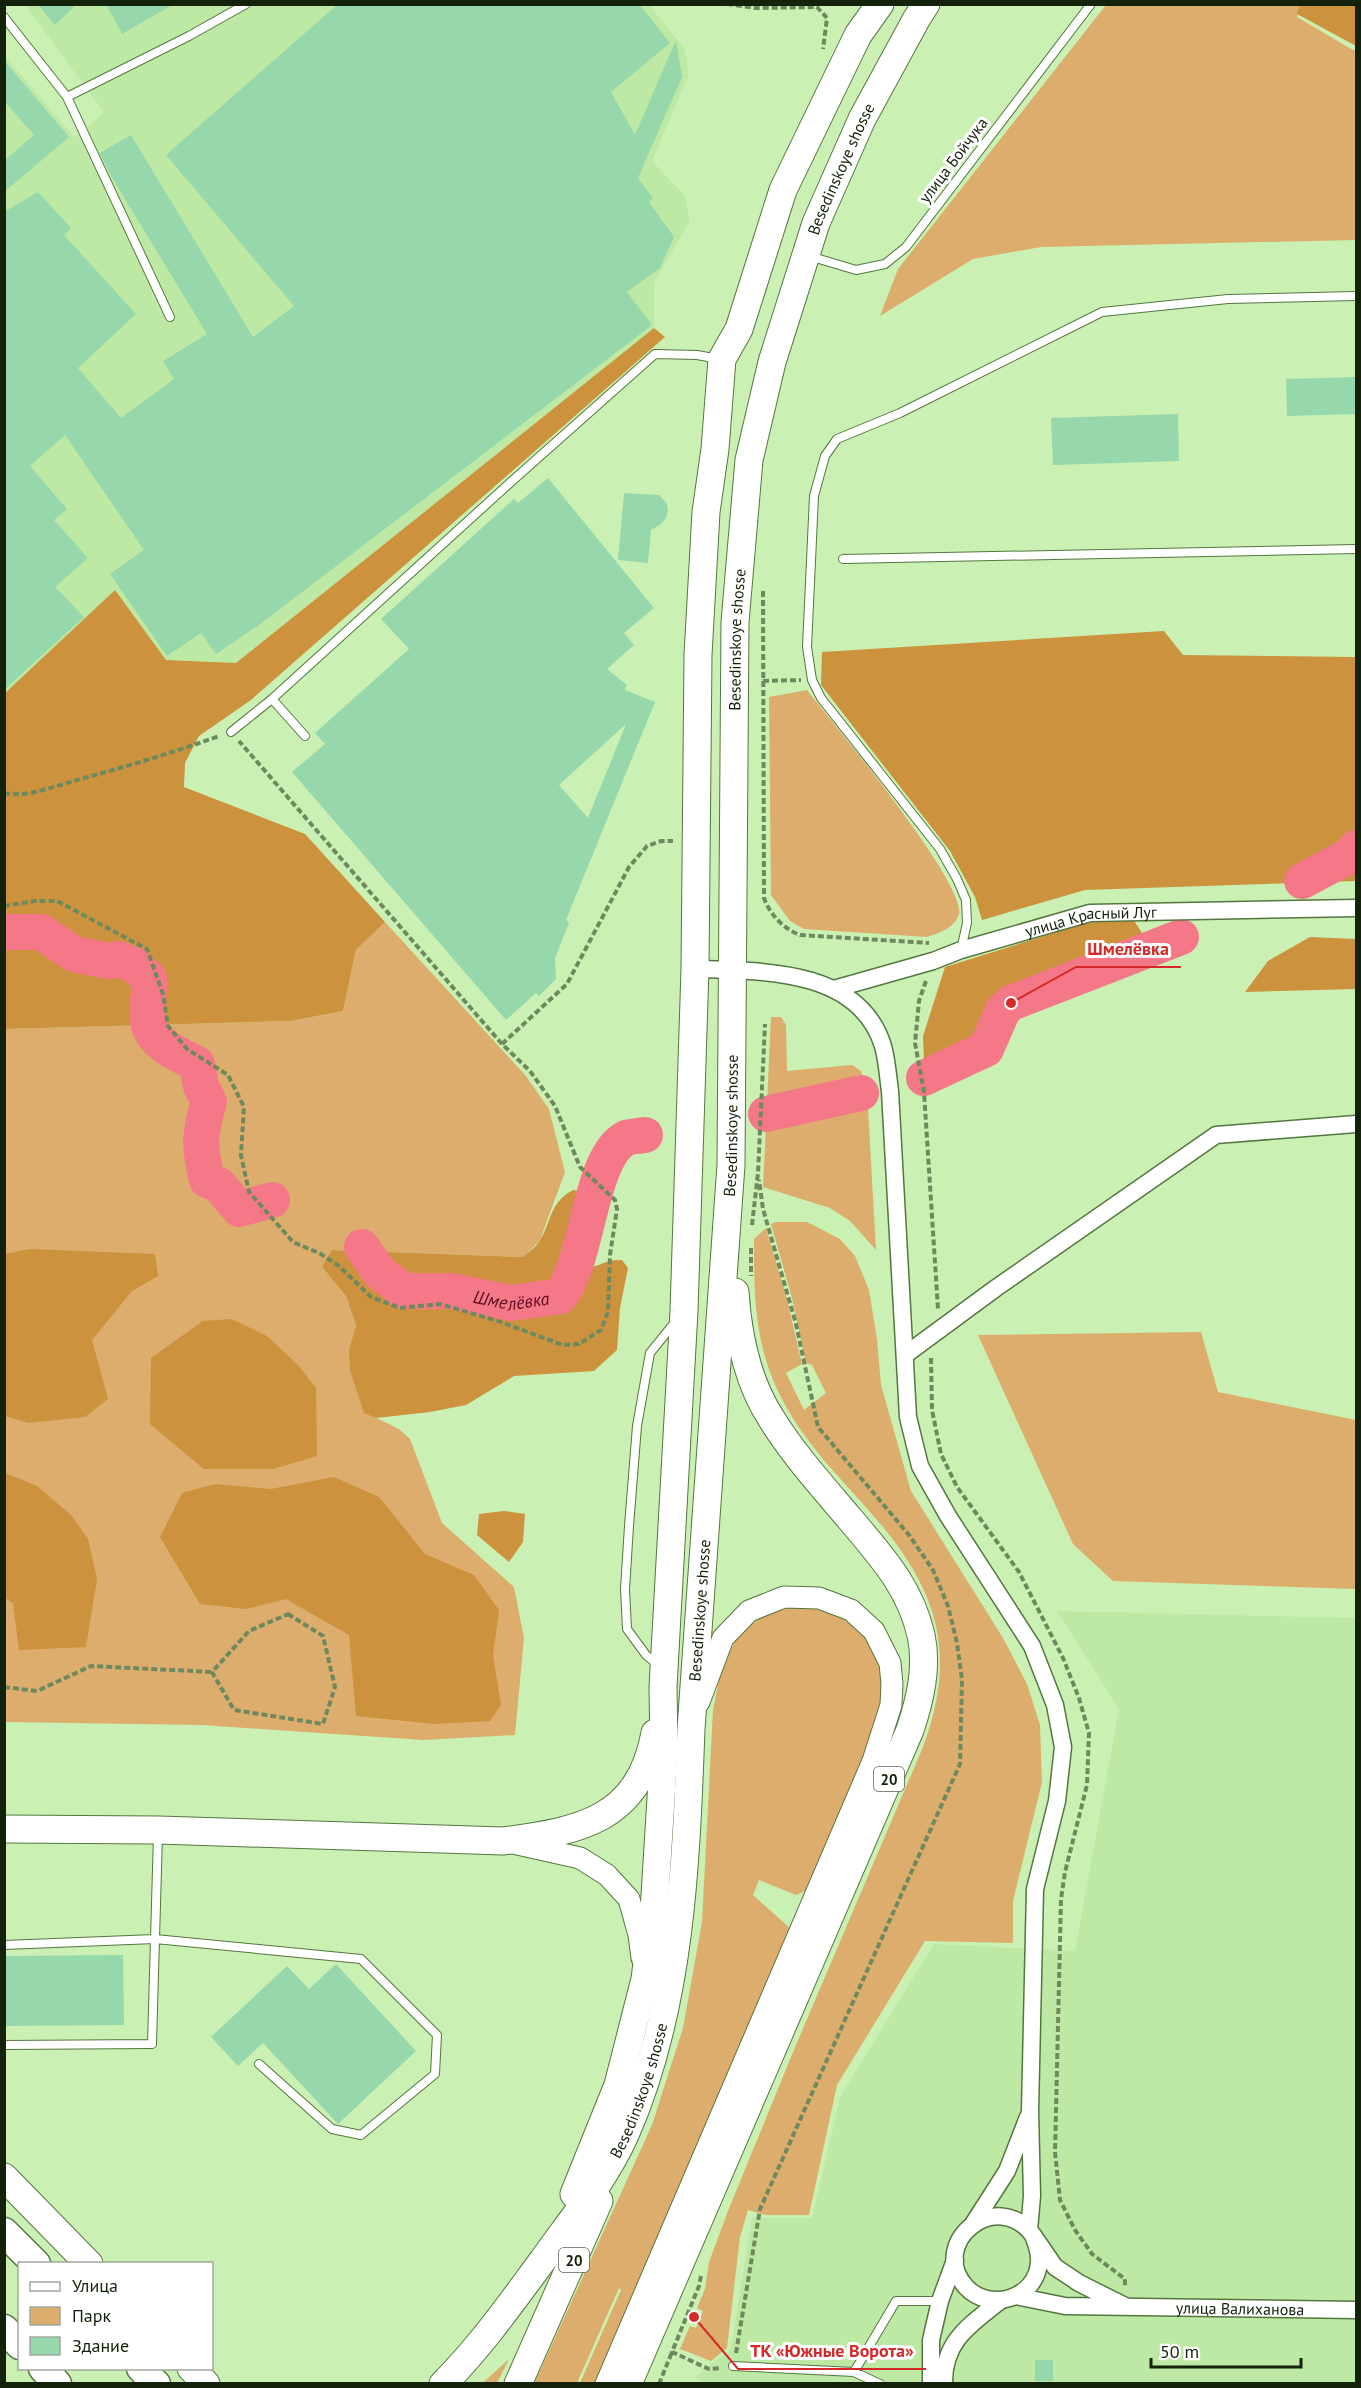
<svg xmlns="http://www.w3.org/2000/svg" width="1361" height="2388" viewBox="0 0 1361 2388" font-family="'PT Sans',sans-serif">
  <style>
    .built { fill: #bee9a4 }
    .green { fill: #dcad6d }
    .forest { fill: #cc923d }
    .lines { fill: none; stroke-linecap: round; stroke-linejoin: round }
    .river { stroke: #f47887; stroke-width: 36 }
    .building { fill: #96d7ab; fill-rule: evenodd }
    .service-casing { stroke: #55763f; stroke-width: 10 }
    .minor-casing { stroke: #55763f; stroke-width: 19 }
    .tertiary-casing { stroke: #55763f; stroke-width: 23 }
    .primary-casing { stroke: #55763f; stroke-width: 29 }
    .trunk-casing { stroke: #55763f; stroke-width: 31 }
    .path { stroke: #6f895f; stroke-width: 4; stroke-dasharray: 6 3; stroke-linecap: butt }
    .service { stroke: #fff; stroke-width: 8 }
    .minor { stroke: #fff; stroke-width: 16 }
    .tertiary { stroke: #fff; stroke-width: 21 }
    .primary { stroke: #fff; stroke-width: 27 }
    .trunk { stroke: #fff; stroke-width: 28 }
    .labels { text-anchor: middle; dominant-baseline: central; stroke-width: 6; stroke-linejoin: round; paint-order: stroke }
    .shield { fill: #fff; stroke: #5a6454; stroke-width: 1.5 }
    .shield-label { font-size: 15px; font-weight: bold; fill: #14220b }
    .street-label { font-size: 16px; fill: #14220b; stroke: #fff }
    .water-label { font-size: 18px; font-style: italic; fill: #5c0e20; stroke: #fff }
    .leader { fill: none; stroke: #d62828; stroke-width: 2 }
    .callout-dot { fill: #d62828; stroke: #fff; stroke-width: 2 }
    .callout-label { font-size: 18px; text-anchor: middle; font-weight: bold; fill: #d62828; stroke: #fff; stroke-width: 6; stroke-linejoin: round; paint-order: stroke }
  </style>
  <rect width="100%" height="100%" fill="#caf1b3"/>
  <path class="built" d="M 25,5 L 649,5 L 685,49 L 689,74 L 652,161 L 685,196 L 690,221 L 654,283 L 654,328 L 236,663 L 166,660 L 115,590 L 5,693 L 4,55 L 75,138 L 104,112 Z
    M 1057,1611 L 1356,1618 L 1356,2383 L 705,2384 L 695,2377 L 731,2349 L 752,2218 L 812,2218 L 840,2097 L 934,1944 L 1075,1951 L 1119,1709 Z"/>
  <path class="green" d="M 1106,5 L 1301,5 L 1297,17 L 1353,50 L 1356,50 L 1356,240 L 1041,247 L 973,259 L 880,316 L 898,269 Z
    M 807,690 C 832,722 966,883 959,914 C 955,928 939,933 927,937 L 804,929 L 790,921 L 771,895 L 769,697 Z
    M 385,922 L 526,1076 L 549,1109 L 565,1172 L 540,1240 L 524,1257 L 333,1250 L 322,1267 L 346,1296 L 356,1327 L 349,1349 L 364,1412 L 399,1429 L 410,1439 L 442,1523 L 514,1587 L 524,1638 L 515,1735 L 423,1740 L 202,1725 L 5,1722 L 4,1029 L 291,1021 L 343,1011 L 356,950 Z
    M 771,1017 L 781,1017 L 786,1025 L 787,1071 L 852,1065 L 861,1071 L 867,1091 L 876,1250 L 850,1221 L 830,1208 L 763,1187 Z
    M 776,1222 L 807,1222 L 840,1239 L 855,1256 L 869,1290 L 877,1339 L 881,1385 L 911,1491 L 1003,1638 L 1027,1684 L 1040,1725 L 1042,1782 L 1013,1901 L 1013,1943 L 925,1941 L 837,2085 L 809,2215 L 766,2215 L 748,2210 L 740,2237 L 727,2348 L 711,2361 L 680,2349 L 690,2326 L 696,2328 L 703,2311 L 697,2308 L 705,2289 L 709,2262 L 728,2211 L 796,2045 L 923,1747 C 955,1660 942,1599 883,1527 C 848,1485 807,1448 782,1399 C 754,1345 754,1297 754,1239 L 766,1228 L 787,1299 L 802,1364 L 786,1373 L 804,1410 L 826,1393 L 812,1365 L 806,1363 L 792,1298 L 771,1224 Z
    M 1201,1332 L 1218,1392 L 1356,1420 L 1356,1589 L 1113,1581 L 1073,1544 L 978,1335 Z
    M 788,1608 C 797,1608 807,1606 816,1608 C 859,1613 886,1650 886,1692 C 886,1700 882,1710 880,1719 L 812,1888 L 796,1895 L 759,1880 L 753,1895 L 793,1931 L 596,2383 L 580,2383 L 621,2290 L 619,2288 L 577,2383 L 534,2384 L 652,2125 L 683,2028 L 702,1922 L 713,1710 L 722,1664 L 741,1632 L 764,1615 Z
    M 509,2359 L 497,2383 L 483,2383 Z"/>
  <path class="forest" d="M 1300,5 L 1356,5 L 1356,46 L 1297,14 Z
    M 654,328 L 665,337 L 251,700 L 199,736 L 185,763 L 184,787 L 305,834 L 385,922 L 356,950 L 343,1011 L 291,1021 L 5,1029 L 5,693 L 115,590 L 166,660 L 236,663 Z
    M 1164,631 L 1183,655 L 1356,657 L 1356,881 L 1085,890 L 982,920 L 975,897 L 950,851 L 821,685 L 822,652 Z
    M 1133,919 L 1149,944 L 1002,1001 L 986,1039 L 924,1061 L 923,1036 L 945,967 L 1086,923 Z
    M 1310,937 L 1356,939 L 1356,989 L 1245,992 L 1268,961 Z
    M 573,1190 L 583,1192 L 585,1196 L 570,1256 C 594,1279 595,1259 622,1260 L 628,1268 L 620,1308 L 617,1350 L 594,1371 L 514,1376 L 466,1405 L 430,1412 L 376,1418 L 364,1413 L 350,1370 L 349,1349 L 356,1326 L 346,1296 L 322,1267 L 332,1250 L 523,1257 C 529,1252 536,1247 540,1240 C 552,1221 549,1203 573,1190 Z
    M 29,1249 L 155,1254 L 158,1276 L 132,1291 L 92,1340 L 108,1399 L 85,1417 L 28,1423 L 5,1416 L 5,1254 Z
    M 232,1319 L 267,1336 L 298,1365 L 316,1388 L 317,1456 L 273,1469 L 204,1469 L 150,1424 L 151,1358 L 203,1321 Z
    M 5,1473 L 37,1486 L 71,1515 L 88,1539 L 97,1579 L 86,1647 L 19,1650 L 13,1603 L 5,1598 Z
    M 334,1477 L 379,1497 L 425,1554 L 474,1575 L 499,1610 L 493,1655 L 501,1705 L 490,1721 L 435,1724 L 356,1716 L 349,1635 L 286,1599 L 246,1609 L 200,1604 L 160,1537 L 182,1493 L 215,1484 L 271,1489 Z
    M 504,1511 L 525,1514 L 523,1542 L 509,1562 L 477,1535 L 479,1514 Z"/>
  <g class="lines">
    <g class="river">
      <path d="M 1302,881 L 1349,856 L 1356,848"/>
      <path d="M 4,932 L 41,932 L 74,954 L 108,961 L 119,959 L 134,965 L 149,978 C 151,993 147,999 147,1012 C 147,1042 173,1052 197,1064 L 201,1086 L 209,1102 C 199,1135 199,1146 207,1180 L 219,1185 L 239,1209 L 272,1200"/>
      <path d="M 924,1078 L 986,1049 L 1003,1010 L 1011,1003 L 1181,937"/>
      <path d="M 766,1114 L 861,1093"/>
      <path id="s1" d="M 362,1247 L 379,1272 L 404,1291 L 451,1291 L 511,1303 L 560,1296 C 588,1263 589,1157 626,1138 C 631,1136 639,1136 645,1135"/>
    </g>
  </g>
  <path class="building" d="M 37,4 L 77,4 L 55,25 Z
    M 106,4 L 174,4 L 122,34 Z
    M 338,4 L 639,4 L 670,43 L 611,92 L 635,135 L 676,40 L 682,77 L 638,178 L 653,198 L 649,202 L 674,237 L 660,268 L 627,292 L 652,325 L 259,625 L 216,654 L 201,633 L 167,656 L 110,574 L 144,550 L 65,435 L 30,466 L 67,509 L 54,520 L 88,558 L 55,587 L 84,617 L 4,690 L 4,212 L 38,192 L 71,228 L 64,235 L 136,314 L 78,368 L 121,418 L 174,379 L 163,361 L 207,334 L 111,176 L 100,153 L 131,135 L 253,337 L 294,306 L 166,155 Z
    M 4,60 L 69,137 L 4,192 L 4,161 L 34,135 L 4,101 Z
    M 1356,377 L 1356,414 L 1287,416 L 1286,379 Z
    M 1178,414 L 1179,461 L 1053,465 L 1051,418 Z
    M 548,478 L 654,608 L 624,633 L 634,645 L 607,669 L 627,685 L 625,690 L 655,702 L 566,920 L 569,923 L 555,958 L 556,979 L 539,996 L 536,993 L 506,1020 L 292,772 L 325,744 L 315,733 L 409,649 L 381,619 L 514,499 L 518,503 ZM 626,724 L 588,818 L 559,785 Z
    M 624,493 L 659,495 L 667,504 L 668,511 L 666,518 L 661,524 L 651,530 L 648,563 L 618,560 Z
    M 123,1955 L 124,2025 L 4,2026 L 4,1956 Z
    M 336,1964 L 416,2051 L 338,2124 L 263,2043 L 238,2066 L 211,2037 L 287,1966 L 309,1989 Z
    M 1035,2360 L 1053,2360 L 1053,2381 L 1035,2381 Z"/>
  <g class="lines">
    <g class="service-casing">
      <path id="service" d="M 4,17 L 67,97 L 189,36 L 246,4
        M 67,97 L 170,317
        M 809,256 L 856,270 L 885,264 L 906,247 L 1091,4
        M 843,559 L 1356,549
        M 272,699 L 305,736
        M 231,732 L 272,699 L 512,481 L 655,354 L 697,355 L 719,359
        M 961,950 L 967,923 L 966,900 L 957,879 L 940,849 L 821,698 L 812,680 L 807,647 L 814,496 L 825,456 L 837,439 L 900,413 L 1102,312 L 1228,299 L 1356,296
        M 659,1666 L 646,1655 L 627,1629 L 625,1589 L 629,1526 L 637,1426 L 650,1353 L 676,1321
        M 158,1834 L 155,1939 L 361,1959 L 437,2035 L 435,2074 L 361,2135 L 332,2129 L 259,2064
        M 4,1945 L 155,1939 L 152,2044 L 4,2045
        M 733,2366 L 854,2372 L 880,2384
        M 854,2372 L 896,2301 L 940,2301"/>
    </g>
    <g class="minor-casing">
      <g id="minor">
        <path d="M 695,969 C 760,971 859,968 883,1046 C 887,1060 888,1077 890,1091 L 908,1417 L 920,1466 L 948,1516 L 1032,1646 L 1055,1705 L 1063,1747 L 1057,1801 L 1035,1889 L 1030,2111 L 1032,2196 L 1029,2230"/>
        <path id="s2" d="M 834,989 L 933,961 L 961,950 L 1090,913 L 1356,908"/>
        <path d="M 905,1355 L 996,1288 L 1216,1135 L 1356,1124"/>
        <path d="M 973,2224 L 1007,2171 L 1028,2117"/>
        <path d="M 1033,2235 C 1036,2244 1040,2252 1039,2262 C 1037,2298 990,2313 966,2287 C 927,2244 996,2186 1033,2235 L 1055,2267 L 1079,2283 L 1125,2306"/>
        <path id="s3" d="M 1016,2296 L 1065,2306 L 1356,2310"/>
        <path d="M 931,2384 L 931,2340 L 940,2301 L 955,2260"/>
        <path d="M 944,2384 C 943,2341 970,2325 1000,2301"/>
      </g>
    </g>
    <g class="tertiary-casing">
      <path id="tertiary" d="M 513,1843 L 580,1858 L 607,1875 L 629,1899 L 639,1935 L 642,1958
        M 606,2384 L 873,1761 L 891,1705 L 892,1684 L 890,1663 L 874,1631 L 851,1610 L 819,1598 L 784,1597 L 749,1611 L 723,1638 L 699,1702"/>
    </g>
    <g class="primary-casing">
      <g id="primary">
        <path d="M 4,1829 L 158,1830 L 503,1841 C 580,1831 639,1820 655,1733"/>
        <path d="M 4,2177 L 89,2264"/>
        <path d="M 574,2194 L 618,2085 L 645,1979 L 654,1911 L 664,1750 L 663,1687 L 684,1311 L 695,969 L 698,655 L 706,512 L 715,449 L 722,359 L 739,329 L 783,190 L 858,35 L 880,4"/>
        <path d="M 191,2368 L 206,2384"/>
        <path id="s4" d="M 443,2384 C 481,2346 511,2303 543,2260 C 572,2219 604,2181 625,2135 C 681,2008 686,1865 691,1729 L 731,1165 L 735,622 L 749,460 L 772,362 L 816,223 L 862,119 L 917,18 L 926,4"/>
        <path d="M 518,2384 L 599,2201"/>
        <path d="M 628,2384 L 910,1730 C 920,1700 928,1667 921,1635 C 910,1587 881,1556 850,1519 C 823,1487 793,1454 771,1418 C 747,1381 738,1336 735,1292"/>
      </g>
    </g>
    <g class="trunk-casing">
      <path id="trunk" d="M 4,2232 L 36,2264
        M 4,2329 L 20,2345
        M 43,2368 L 57,2384
        M 141,2368 L 156,2384"/>
    </g>
    <path class="path" d="M 727,4 L 755,8 L 817,7 L 827,18 L 823,49
      M 763,591 L 764,898 C 770,915 784,929 800,935 L 929,943
      M 763,681 L 801,680
      M 4,793 C 27,798 55,786 77,780 C 125,767 172,753 219,736
      M 4,906 L 35,901 L 57,901 L 147,949 L 163,994 L 168,1026 L 187,1049 L 228,1075 L 244,1107 L 241,1155 L 249,1192 L 293,1242 L 321,1254 L 339,1266 L 371,1297 L 400,1308 L 440,1304 L 498,1321 L 563,1345 L 579,1344 L 601,1330 L 608,1312 L 610,1255 L 617,1209 L 615,1200 L 580,1167 L 555,1106 L 530,1071 L 502,1044 L 239,741
      M 926,981 L 919,1001 L 915,1043 L 924,1092 L 938,1309
      M 502,1044 L 567,984 L 629,867 L 647,846 L 661,841 L 673,841
      M 752,1225 L 758,1173 L 765,1024
      M 751,1248 L 751,1276
      M 931,1358 L 932,1410 L 941,1454 L 957,1487 L 1019,1572 L 1063,1658 L 1079,1698 L 1089,1733 L 1087,1785 L 1065,1872 L 1061,1899 L 1055,2152 L 1060,2200 L 1075,2230 L 1092,2254 L 1125,2279 L 1125,2287
      M 288,1614 L 323,1636 L 335,1687 L 323,1724 L 234,1710 L 212,1672 L 249,1631 Z
      M 4,1687 L 37,1691 L 91,1666 L 212,1672
      M 701,2276 L 699,2286 L 672,2352 L 709,2369 L 721,2368
      M 736,2353 L 760,2209 L 960,1764 L 962,1680 L 957,1643 L 948,1606 L 933,1570 L 909,1535 L 818,1427 L 796,1324 L 763,1209 L 759,1180
      M 659,2384 L 672,2352"/>
    <use href="#service" class="service"/>
    <use href="#minor" class="minor"/>
    <use href="#tertiary" class="tertiary"/>
    <use href="#primary" class="primary"/>
    <use href="#trunk" class="trunk"/>
  </g>
  <g class="labels">
    <g class="shield">
      <rect x="874" y="1767" width="30" height="24" rx="4.5"/>
      <rect x="559" y="2248" width="30" height="24" rx="4.5"/>
    </g>
    <g class="shield-label">
      <text x="889" y="1779">20</text>
      <text x="574" y="2260">20</text>
    </g>
    <g class="street-label">
      <text transform="translate(953 160) rotate(-53)">улица Бойчука</text>
      <text stroke="none"><textPath href="#s4" startOffset="2300">Besedinskoye shosse</textPath></text>
      <text stroke="none"><textPath href="#s4" startOffset="1814">Besedinskoye shosse</textPath></text>
      <text stroke="none"><textPath href="#s2" startOffset="267">улица Красный Луг</textPath></text>
      <text stroke="none"><textPath href="#s4" startOffset="1328">Besedinskoye shosse</textPath></text>
      <text stroke="none"><textPath href="#s4" startOffset="842">Besedinskoye shosse</textPath></text>
      <text stroke="none"><textPath href="#s4" startOffset="356">Besedinskoye shosse</textPath></text>
      <text stroke="none"><textPath href="#s3" startOffset="225">улица Валиханова</textPath></text>
    </g>
    <g class="water-label">
      <text stroke="none"><textPath href="#s1" startOffset="170">Шмелёвка</textPath></text>
    </g>
  </g>
  <path class="leader" d="M1011 1003L1076 967H1181M694 2317L738 2369H926"/>
  <g class="callout-dot">
    <circle cx="1011" cy="1003" r="6"/>
    <circle cx="694" cy="2317" r="6"/>
  </g>
  <g class="callout-label">
    <text x="1128" y="955">Шмелёвка</text>
    <text x="832" y="2357">ТК «Южные Ворота»</text>
  </g>
  <rect width="1361" height="2388" fill="none" stroke="#14220b" stroke-width="12"/>
  <rect x="18" y="2262" width="195" height="108" fill="#ffffff" stroke="#a1a79d" stroke-width="1.5"/>
  <rect x="30" y="2282" width="30" height="9" fill="#ffffff" stroke="#a1a79d" stroke-width="1.5"/>
  <text x="72" y="2292" font-size="18" fill="#14220b">Улица</text>
  <rect x="30" y="2307" width="30" height="18" fill="#dcad6d" stroke="#a1a79d" stroke-width="1.5"/>
  <text x="72" y="2322" font-size="18" fill="#14220b">Парк</text>
  <rect x="30" y="2337" width="30" height="18" fill="#96d7ab" stroke="#a1a79d" stroke-width="1.5"/>
  <text x="72" y="2352" font-size="18" fill="#14220b">Здание</text>
  <path d="M1151 2358v9h150v-9" fill="none" stroke="#14220b" stroke-width="3"/>
  <text x="1160" y="2358" font-size="18" fill="#14220b" stroke="#ffffff" stroke-width="4.5" paint-order="stroke">50 m</text>
</svg>
